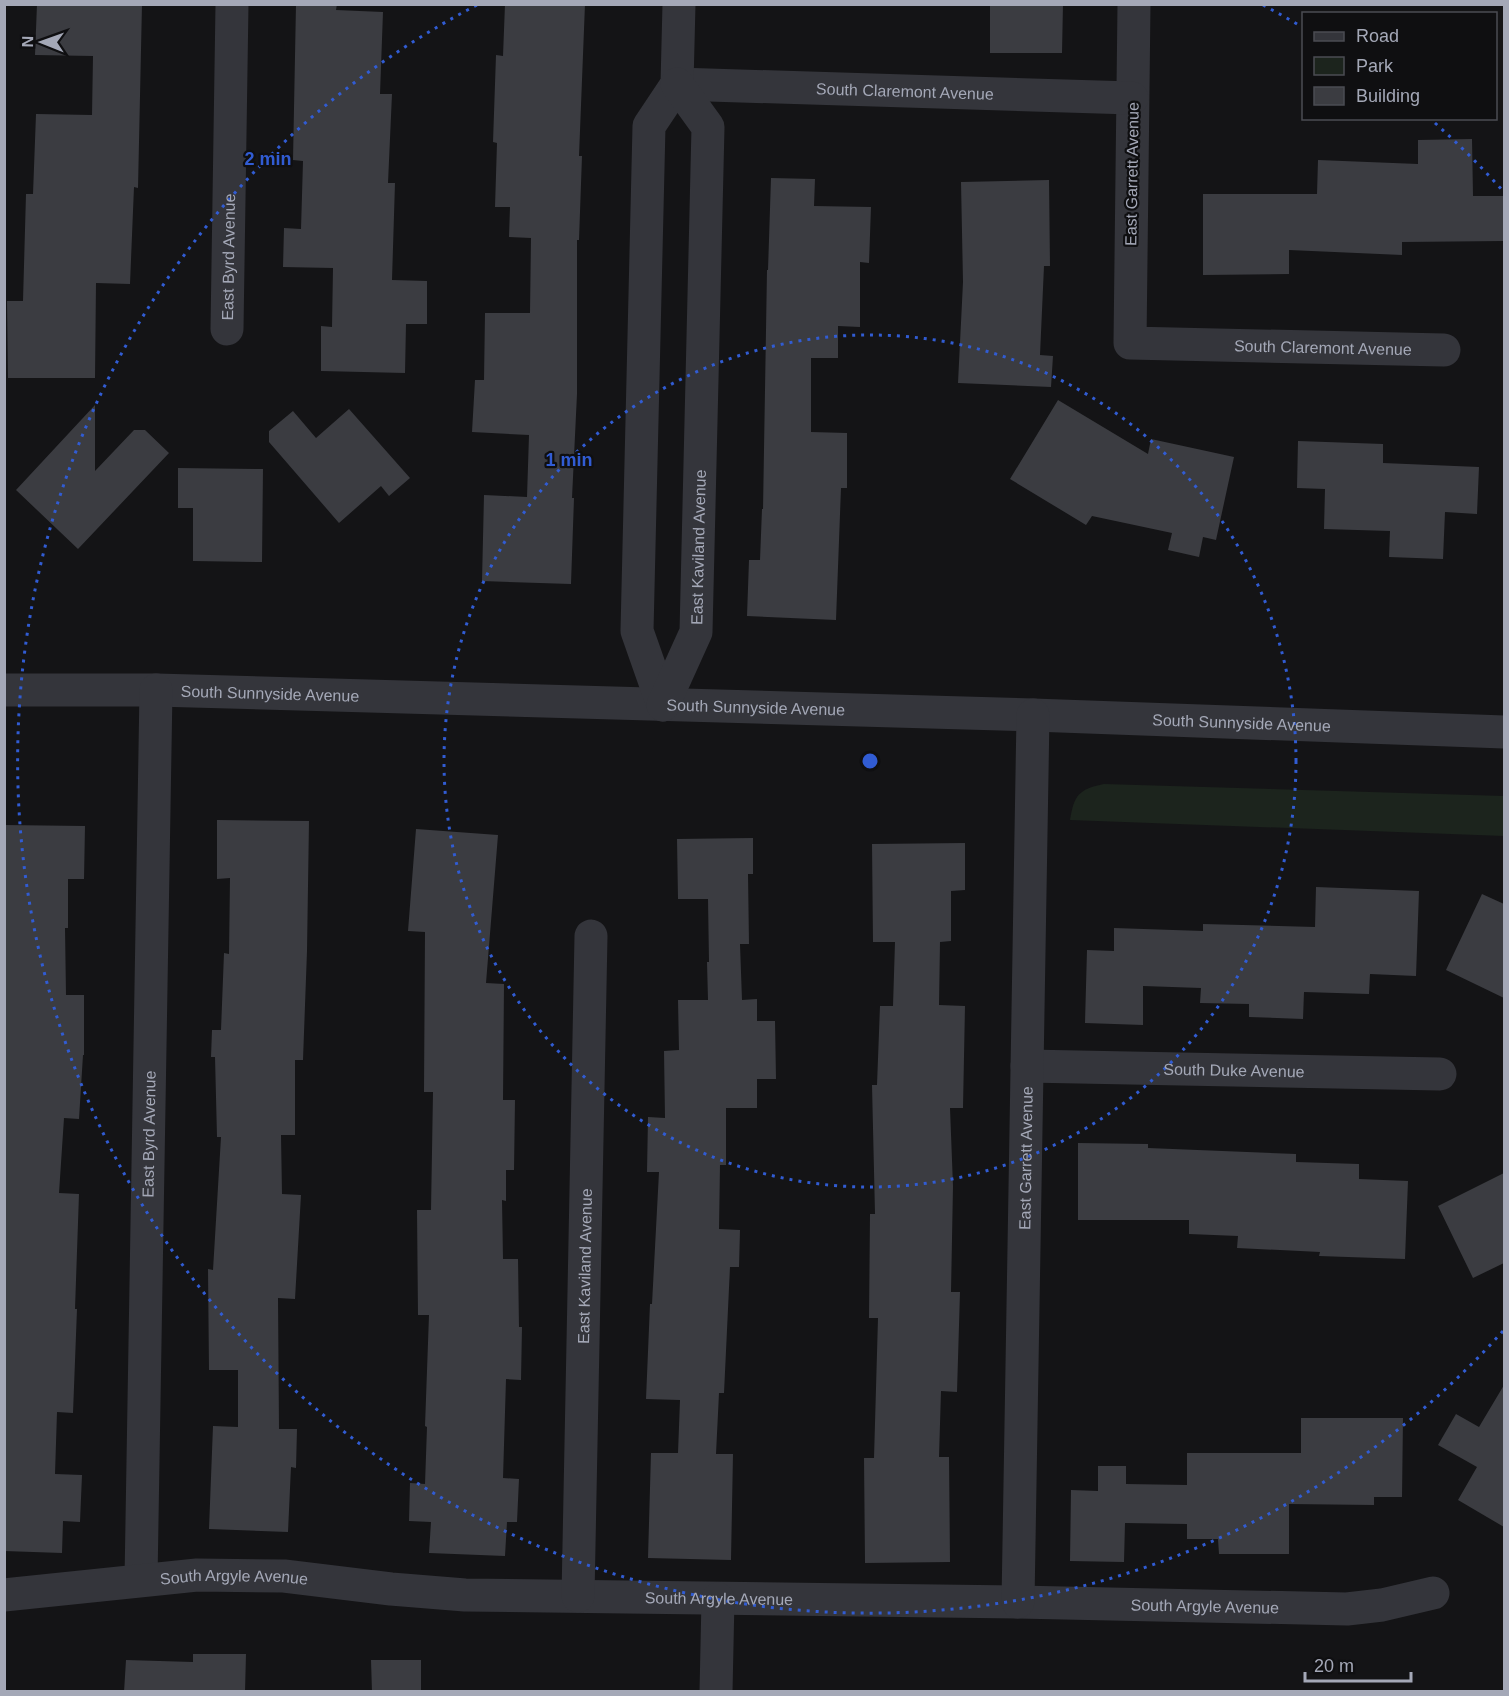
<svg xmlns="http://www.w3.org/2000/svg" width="1509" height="1696" viewBox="0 0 1509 1696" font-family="Arial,sans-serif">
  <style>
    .green { fill: #1c241d }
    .building { fill: #3b3c41 }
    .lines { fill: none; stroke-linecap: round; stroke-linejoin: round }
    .minor { stroke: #34353b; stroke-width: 33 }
    .ring { fill: none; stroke: #315cd3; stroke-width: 3; stroke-dasharray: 3 6 }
    .labels { text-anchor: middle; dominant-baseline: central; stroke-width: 4.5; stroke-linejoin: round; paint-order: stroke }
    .street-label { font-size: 16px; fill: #a4a8b7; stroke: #0f0f11 }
    .centre { fill: #315cd3; stroke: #0f0f11; stroke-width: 3 }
    .ring-label { font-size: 18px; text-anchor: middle; font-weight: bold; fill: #315cd3; stroke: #0f0f11; stroke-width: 4.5; stroke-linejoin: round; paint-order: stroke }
  </style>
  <rect width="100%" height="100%" fill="#141416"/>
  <path class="green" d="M 1104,784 L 1504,796 L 1504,836 L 1070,820 C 1074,795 1079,789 1104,784 Z"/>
  <path class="building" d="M 37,4 L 142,4 L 138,188 L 134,187 L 130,284 L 96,283 L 95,378 L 8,378 L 7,301 L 23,301 L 26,194 L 33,194 L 36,114 L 92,115 L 93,56 L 35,55 Z
    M 296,4 L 337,4 L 336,10 L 383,12 L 380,94 L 392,94 L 388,183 L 395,183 L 392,280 L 427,281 L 427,324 L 406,324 L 405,373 L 321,371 L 321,326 L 332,327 L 333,268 L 283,267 L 284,228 L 301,229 L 303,161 L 293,160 Z
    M 505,4 L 585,4 L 579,156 L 582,156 L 579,240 L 577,240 L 577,394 L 572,498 L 574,498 L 571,584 L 482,581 L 484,495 L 527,497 L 529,435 L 472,432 L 475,380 L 484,380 L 485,313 L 530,313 L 531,238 L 509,237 L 510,207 L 495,207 L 497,143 L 493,142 L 496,55 L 503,56 Z
    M 990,4 L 1063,4 L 1062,53 L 990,53 Z
    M 1472,139 L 1473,196 L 1504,196 L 1504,241 L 1402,242 L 1402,255 L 1289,250 L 1289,274 L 1203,275 L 1203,194 L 1317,194 L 1318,160 L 1418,164 L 1418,140 Z
    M 771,178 L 815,179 L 814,206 L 871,207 L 869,263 L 860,262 L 860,327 L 838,326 L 838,358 L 811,358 L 811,432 L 847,433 L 847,488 L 841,488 L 836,620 L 747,616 L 749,560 L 760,560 L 762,509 L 763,509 L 767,270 L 768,270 Z
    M 1049,180 L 1050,266 L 1044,266 L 1040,355 L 1053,356 L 1051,387 L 958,383 L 963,282 L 961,182 Z
    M 1058,400 L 1148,454 L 1151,439 L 1234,457 L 1216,540 L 1203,537 L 1199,557 L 1168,550 L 1172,533 L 1092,516 L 1086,525 L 1010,479 Z
    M 95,405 L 95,471 L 134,430 L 145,430 L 169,453 L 78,549 L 16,490 Z
    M 349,409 L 410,478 L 389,496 L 381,486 L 339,523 L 269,442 L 269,431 L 293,411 L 316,438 Z
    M 1298,441 L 1383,444 L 1383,463 L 1479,467 L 1477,514 L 1445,512 L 1443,559 L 1389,557 L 1390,531 L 1324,529 L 1325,489 L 1297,488 Z
    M 178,468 L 263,469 L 262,562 L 193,561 L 193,508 L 178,508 Z
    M 217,820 L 309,821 L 307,951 L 303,1060 L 295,1060 L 295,1135 L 281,1135 L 282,1194 L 301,1195 L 295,1299 L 278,1298 L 279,1429 L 297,1429 L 296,1468 L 291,1467 L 288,1532 L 209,1529 L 213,1426 L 238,1427 L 238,1370 L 209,1370 L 208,1269 L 213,1270 L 221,1137 L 217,1137 L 215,1057 L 211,1057 L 212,1030 L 221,1030 L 224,953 L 229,954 L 230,878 L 217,879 Z
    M 4,825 L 85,826 L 84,879 L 68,879 L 68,928 L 65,928 L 66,995 L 84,995 L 84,1055 L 83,1055 L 79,1119 L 64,1118 L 59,1193 L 79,1194 L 75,1309 L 77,1309 L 73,1413 L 57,1412 L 55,1474 L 82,1475 L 80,1522 L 63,1521 L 62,1553 L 4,1551 Z
    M 416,829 L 498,835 L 486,983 L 504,984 L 503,1100 L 515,1100 L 514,1170 L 506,1170 L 506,1201 L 502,1200 L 503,1259 L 518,1259 L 519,1327 L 522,1327 L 521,1380 L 506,1379 L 503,1478 L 519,1479 L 517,1522 L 507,1522 L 505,1556 L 429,1553 L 431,1522 L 409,1521 L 410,1483 L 425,1484 L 427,1427 L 425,1426 L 429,1315 L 418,1315 L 417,1210 L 431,1210 L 433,1092 L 424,1092 L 425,932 L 408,931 Z
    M 753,838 L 753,874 L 748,874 L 749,944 L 740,944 L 742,1000 L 757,999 L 757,1021 L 775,1021 L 776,1079 L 757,1079 L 757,1108 L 726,1108 L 726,1165 L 720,1165 L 719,1229 L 740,1230 L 739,1267 L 730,1267 L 724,1393 L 719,1393 L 716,1454 L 733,1454 L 731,1560 L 648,1558 L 651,1453 L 678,1453 L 680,1400 L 646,1399 L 650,1304 L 652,1304 L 659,1172 L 647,1172 L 648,1117 L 665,1118 L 664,1051 L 679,1050 L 678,1000 L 708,1000 L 707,962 L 709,962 L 708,899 L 678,899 L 677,839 Z
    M 965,843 L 965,890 L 951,891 L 951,941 L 940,942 L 939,1005 L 965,1006 L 963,1108 L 950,1108 L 953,1186 L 951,1292 L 960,1292 L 957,1392 L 941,1391 L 939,1457 L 949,1457 L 950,1562 L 865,1563 L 864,1458 L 874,1458 L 878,1318 L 869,1318 L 870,1214 L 875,1214 L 872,1085 L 877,1085 L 880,1006 L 893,1006 L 895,942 L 873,942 L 872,844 Z
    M 1316,887 L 1419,891 L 1416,976 L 1370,974 L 1369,994 L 1304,992 L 1303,1019 L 1249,1017 L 1249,1004 L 1200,1003 L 1201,988 L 1143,986 L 1143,1025 L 1085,1023 L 1087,950 L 1114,951 L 1114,928 L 1203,931 L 1203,924 L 1315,927 Z
    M 1482,894 L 1504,904 L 1504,998 L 1446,970 Z
    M 1078,1143 L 1148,1144 L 1148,1148 L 1296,1154 L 1296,1162 L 1359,1164 L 1359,1179 L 1408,1181 L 1405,1259 L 1319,1256 L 1320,1252 L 1237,1248 L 1238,1236 L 1189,1234 L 1189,1220 L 1078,1220 Z
    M 1504,1173 L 1504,1263 L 1473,1278 L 1438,1206 Z
    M 1504,1385 L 1504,1527 L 1458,1500 L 1477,1467 L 1438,1445 L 1456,1414 L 1479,1427 Z
    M 1301,1418 L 1403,1418 L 1402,1497 L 1374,1497 L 1374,1505 L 1289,1504 L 1289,1554 L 1219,1554 L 1218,1539 L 1187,1539 L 1187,1524 L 1125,1523 L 1124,1562 L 1070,1561 L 1071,1490 L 1098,1491 L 1098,1466 L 1126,1466 L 1126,1484 L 1187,1485 L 1187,1453 L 1301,1453 Z
    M 193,1654 L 246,1654 L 245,1692 L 124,1692 L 126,1660 L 193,1662 Z
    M 371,1660 L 421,1660 L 421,1692 L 372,1692 Z"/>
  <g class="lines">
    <g class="minor">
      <path id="s1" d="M 1134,4 L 1130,343 L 1444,350"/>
      <path id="s2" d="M 677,84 L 1132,98"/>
      <path id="s3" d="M 227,329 L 232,4"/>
      <path id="s4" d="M 4,690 L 156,690 L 1033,715 L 1504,732"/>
      <path d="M 663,705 L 637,631 L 649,126 L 677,84 L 679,4"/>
      <path id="s5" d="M 663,705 L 696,632 L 708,127 L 677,84"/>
      <path id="s6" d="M 1027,1066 L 1440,1074"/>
      <path id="s7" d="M 141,1580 L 156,690"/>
      <path id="s8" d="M 4,1595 L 197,1575 L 284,1576 L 391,1589 L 465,1595 L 1018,1602 L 1347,1609 L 1382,1605 L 1433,1593"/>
      <path id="s9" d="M 578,1596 L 591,936"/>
      <path id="s10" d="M 1018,1602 L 1033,715"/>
      <path d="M 716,1692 L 718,1599"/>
    </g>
  </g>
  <g class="ring">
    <circle cx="870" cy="761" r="426"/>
    <path d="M1503 1331A852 852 0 1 1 477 5M1263 5A852 852 0 0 1 1302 27M1435 123A852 852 0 0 1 1503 191"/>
  </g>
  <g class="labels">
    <g class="street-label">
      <text stroke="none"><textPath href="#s2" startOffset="228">South Claremont Avenue</textPath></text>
      <text transform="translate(1132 174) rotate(-89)">East Garrett Avenue</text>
      <text stroke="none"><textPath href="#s3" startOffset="72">East Byrd Avenue</textPath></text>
      <text stroke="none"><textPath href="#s1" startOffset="532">South Claremont Avenue</textPath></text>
      <text stroke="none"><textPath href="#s5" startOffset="165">East Kaviland Avenue</textPath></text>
      <text stroke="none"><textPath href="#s4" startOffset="266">South Sunnyside Avenue</textPath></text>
      <text stroke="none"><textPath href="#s4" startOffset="752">South Sunnyside Avenue</textPath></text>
      <text stroke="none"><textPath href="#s4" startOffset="1238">South Sunnyside Avenue</textPath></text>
      <text stroke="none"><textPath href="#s6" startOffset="207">South Duke Avenue</textPath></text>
      <text stroke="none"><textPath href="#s7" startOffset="446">East Byrd Avenue</textPath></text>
      <text stroke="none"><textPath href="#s10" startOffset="444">East Garrett Avenue</textPath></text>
      <text stroke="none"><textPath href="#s9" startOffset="330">East Kaviland Avenue</textPath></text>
      <text stroke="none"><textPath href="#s8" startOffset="231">South Argyle Avenue</textPath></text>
      <text stroke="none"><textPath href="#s8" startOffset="717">South Argyle Avenue</textPath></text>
      <text stroke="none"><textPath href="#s8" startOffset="1203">South Argyle Avenue</textPath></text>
    </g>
  </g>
  <circle cx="870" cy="761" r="9" class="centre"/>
  <g class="ring-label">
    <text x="268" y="165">2 min</text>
    <text x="569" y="466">1 min</text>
  </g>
  <rect width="1509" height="1696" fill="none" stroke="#a4a8b7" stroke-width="12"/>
  <rect x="1302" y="12" width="195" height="108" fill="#0f0f11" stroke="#4b4c53" stroke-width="1.5"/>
  <rect x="1314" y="32" width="30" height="9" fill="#34353b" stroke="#4b4c53" stroke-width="1.5"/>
  <text x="1356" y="42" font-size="18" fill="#a4a8b7">Road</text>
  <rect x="1314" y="57" width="30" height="18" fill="#1c241d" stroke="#4b4c53" stroke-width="1.5"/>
  <text x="1356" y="72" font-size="18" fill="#a4a8b7">Park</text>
  <rect x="1314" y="87" width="30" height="18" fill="#3b3c41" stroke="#4b4c53" stroke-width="1.5"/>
  <text x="1356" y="102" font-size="18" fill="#a4a8b7">Building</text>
  <g transform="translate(42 42) rotate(271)" stroke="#0f0f11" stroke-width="4.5" paint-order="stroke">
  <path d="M0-4.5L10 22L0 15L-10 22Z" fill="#a4a8b7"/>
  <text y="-9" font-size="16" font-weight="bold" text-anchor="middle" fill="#a4a8b7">N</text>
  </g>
  <path d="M1305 1672v9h106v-9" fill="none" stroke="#a4a8b7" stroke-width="3"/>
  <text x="1314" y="1672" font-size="18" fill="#a4a8b7" stroke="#0f0f11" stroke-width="4.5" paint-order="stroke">20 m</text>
</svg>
